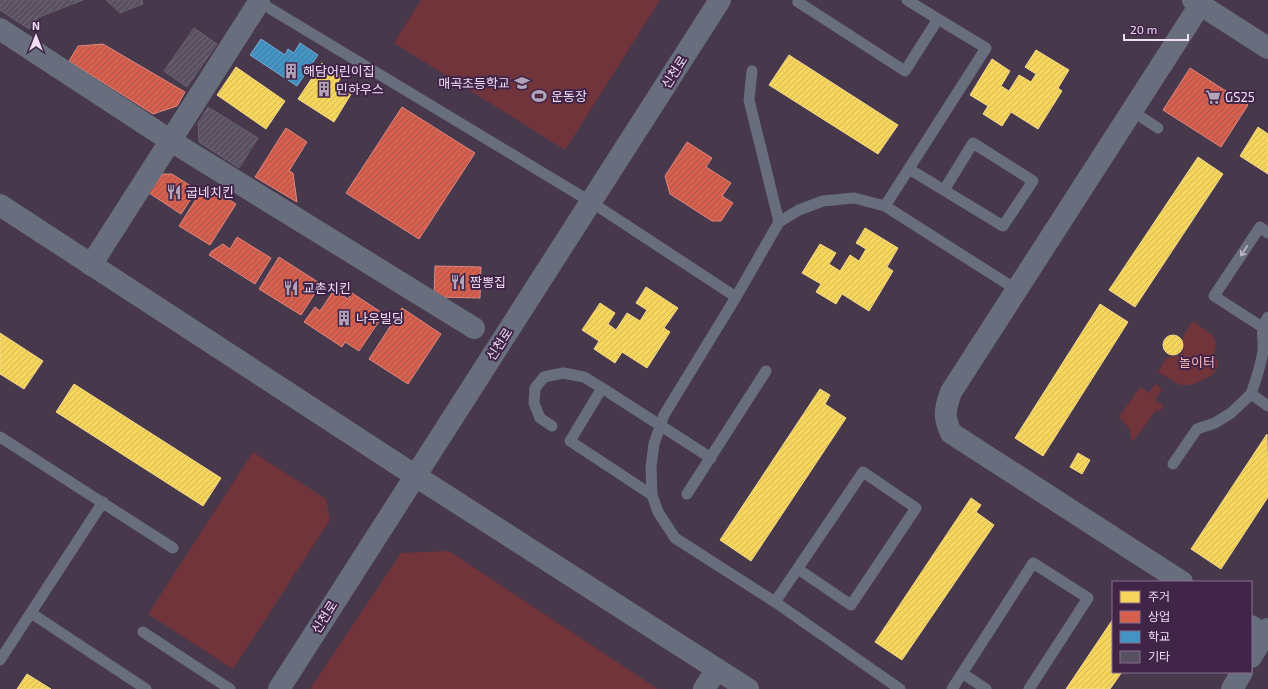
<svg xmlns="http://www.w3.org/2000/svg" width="1268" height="689" viewBox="0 0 1268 689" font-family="'Exo 2','Noto Sans KR',sans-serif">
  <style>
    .green { fill: #71343a }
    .homes { fill: url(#homes-hatch); stroke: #f4d88a }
    .shops { fill: url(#shops-hatch); stroke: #de867f }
    .schools { fill: url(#schools-hatch); stroke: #77aad2 }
    .building { fill: url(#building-hatch); stroke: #696071 }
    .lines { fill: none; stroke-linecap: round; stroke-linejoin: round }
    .service { stroke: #686e7e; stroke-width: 11 }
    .minor { stroke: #686e7e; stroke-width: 22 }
    .tertiary { stroke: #686e7e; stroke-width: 22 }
    .oneway { stroke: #c0b7cb }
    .labels { text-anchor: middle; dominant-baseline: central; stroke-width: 4; stroke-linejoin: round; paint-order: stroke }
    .poi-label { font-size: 13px; fill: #efdef4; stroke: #412548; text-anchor: start }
    .street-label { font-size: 13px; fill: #efdef4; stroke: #412548 }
    .park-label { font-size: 13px; fill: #f9b8b8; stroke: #412548 }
  </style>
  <defs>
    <pattern id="homes-hatch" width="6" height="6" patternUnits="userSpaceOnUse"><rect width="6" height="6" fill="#f6d55c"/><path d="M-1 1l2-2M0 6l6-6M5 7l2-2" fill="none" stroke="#d3b858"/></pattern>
    <pattern id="shops-hatch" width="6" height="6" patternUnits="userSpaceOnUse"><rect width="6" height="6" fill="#d6604d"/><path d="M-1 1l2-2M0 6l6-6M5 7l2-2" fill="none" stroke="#a4564c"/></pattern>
    <pattern id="schools-hatch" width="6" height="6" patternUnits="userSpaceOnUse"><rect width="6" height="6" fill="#4393c3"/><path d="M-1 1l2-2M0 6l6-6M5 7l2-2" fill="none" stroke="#447b9e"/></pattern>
    <pattern id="building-hatch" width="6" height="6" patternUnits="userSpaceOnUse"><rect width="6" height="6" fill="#595061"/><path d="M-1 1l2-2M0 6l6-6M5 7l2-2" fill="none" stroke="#716978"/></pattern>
  </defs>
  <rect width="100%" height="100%" fill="#47384c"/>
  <path class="green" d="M 421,0 L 660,0 L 565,150 L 394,43 Z
    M 1193,321 L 1213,336 L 1216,344 L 1214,352 L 1218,363 L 1216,371 L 1211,376 L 1191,385 L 1180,385 L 1158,372 L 1167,357 L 1179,356 L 1183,351 L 1183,336 Z
    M 1155,384 L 1162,389 L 1155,400 L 1164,406 L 1159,412 L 1156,410 L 1136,438 L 1131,441 L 1130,429 L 1119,417 L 1140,387 L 1149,393 Z
    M 253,452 L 326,499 L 330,520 L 233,669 L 148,614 Z
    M 449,551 L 658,689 L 310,689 L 401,553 Z"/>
  <path class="homes" d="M 1036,50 L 1069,70 L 1058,88 L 1062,91 L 1038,129 L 1011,112 L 1002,126 L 983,114 L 988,106 L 970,95 L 992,59 L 1010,71 L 1001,86 L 1009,91 L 1019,75 L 1031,82 L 1036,74 L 1025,67 Z
    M 789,55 L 898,125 L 878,154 L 769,85 Z
    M 322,63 L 342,76 L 336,85 L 351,94 L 334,122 L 298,99 Z
    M 236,67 L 285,101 L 266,129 L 217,95 Z
    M 1258,127 L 1268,134 L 1268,174 L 1240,156 Z
    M 1198,157 L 1223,174 L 1135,307 L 1109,290 Z
    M 865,228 L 898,248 L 887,267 L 893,271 L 869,311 L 842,294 L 836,304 L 816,292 L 821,284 L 802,273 L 820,244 L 836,253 L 829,264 L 840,271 L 850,255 L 859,261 L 866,249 L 856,243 Z
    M 646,287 L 678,308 L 664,328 L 670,332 L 647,368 L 622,352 L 615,363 L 594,349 L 599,341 L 582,330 L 600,303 L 615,313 L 608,324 L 616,330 L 627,313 L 640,321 L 647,310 L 636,303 Z
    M 1100,304 L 1128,322 L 1043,456 L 1015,438 Z
    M 0,333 L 43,361 L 24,389 L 0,374 Z
    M1163 345a10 10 0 1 1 20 0a10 10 0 1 1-20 0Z
    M 74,384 L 221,478 L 203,506 L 56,412 Z
    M 820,389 L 830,395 L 825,404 L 846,418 L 751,561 L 720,540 Z
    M 1267,434 L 1268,497 L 1221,569 L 1191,549 Z
    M 1078,453 L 1090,460 L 1082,474 L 1070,467 Z
    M 971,498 L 981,505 L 976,512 L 994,525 L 902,660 L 875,642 Z
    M 1113,619 L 1113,672 L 1122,672 L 1110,689 L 1066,689 Z
    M 27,674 L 51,689 L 17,689 Z"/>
  <path class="shops" d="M 103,44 L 185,92 L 177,106 L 153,114 L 69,61 L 78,46 Z
    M 1190,68 L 1248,105 L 1221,147 L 1163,110 Z
    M 402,107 L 475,153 L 419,239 L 346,193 Z
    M 286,128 L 307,142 L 289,171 L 293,173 L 297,202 L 255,177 Z
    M 687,142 L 712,158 L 706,167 L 731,183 L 722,196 L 733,203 L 721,221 L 712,221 L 670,194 L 665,176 Z
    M 162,174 L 172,174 L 197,190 L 181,214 L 149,193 Z
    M 205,185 L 236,204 L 210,245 L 179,226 Z
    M 237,237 L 271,258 L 255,284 L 209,255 L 212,251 L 223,244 L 230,249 Z
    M 279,257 L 321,284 L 301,315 L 259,289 Z
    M 435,266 L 481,267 L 480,298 L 434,297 Z
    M 337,292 L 348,299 L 352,293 L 384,314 L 359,351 L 345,342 L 342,347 L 304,322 L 315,307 L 320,311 L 332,293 L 335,295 Z
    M 402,308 L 441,334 L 408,384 L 369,359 Z"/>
  <path class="schools" d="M 261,39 L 285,55 L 288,49 L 294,53 L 300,43 L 318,55 L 297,86 L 250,55 Z"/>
  <path class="building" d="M 0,0 L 83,0 L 39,17 L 29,29 L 0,10 Z
    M 106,0 L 142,0 L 143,4 L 120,13 Z
    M 194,28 L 217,44 L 187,87 L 164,71 Z
    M 208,107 L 258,138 L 239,168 L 199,142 L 198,123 Z"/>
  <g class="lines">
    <path class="service" d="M 256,0 L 591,202 L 736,297
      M 799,0 L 798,2 L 905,71 L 938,19 L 907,0
      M 752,71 L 749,100 L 779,222 L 736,297 L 664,415 L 654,444 L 651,467 L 652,495 L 658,512 L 675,538 L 775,602 L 900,689
      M 1132,111 L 1158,128
      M 909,169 L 1003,226 L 1033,181 L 973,143 L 944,190
      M 885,206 L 986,48 L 938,19
      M 779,222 L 799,210 L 823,201 L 854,198 L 885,206 L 1017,290
      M 1268,317 C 1259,331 1264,335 1263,351 C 1261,365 1256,380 1251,394 L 1268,406
      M 1262,327 L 1214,296 L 1260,227 L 1268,233
      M 552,426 L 540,418 L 534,403 L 535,388 L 544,377 L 563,373 L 584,377 L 602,388
      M 0,437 L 173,548
      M 1173,464 L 1197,429 L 1215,423 L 1231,413 L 1251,394
      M 687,494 L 766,371
      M 652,495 L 570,441 L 602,388 L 711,458
      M 775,602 L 863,472 L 916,508 L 851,605 L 798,569
      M 31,613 L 146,689
      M 143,632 L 230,689
      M 0,660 L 103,502
      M 962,673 L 986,689
      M 952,689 L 1033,563 L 1088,598 L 1029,689"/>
    <path class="minor" d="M 0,29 L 171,141 L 474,328
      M 91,265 L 259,2
      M 1182,582 L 951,433 C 943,416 945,409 951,392 L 1200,5
      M 1251,626 L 1265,635
      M 704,689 L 717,669"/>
    <path class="tertiary" d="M 1193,0 L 1268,48
      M 0,205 L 414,475 L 748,689
      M 1251,657 L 1268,629
      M 279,689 L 720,0
      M 1232,689 L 1242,672"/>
  </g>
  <defs><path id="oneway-shaft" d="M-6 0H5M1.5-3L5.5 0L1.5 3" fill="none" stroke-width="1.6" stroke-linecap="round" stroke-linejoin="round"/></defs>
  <use class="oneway" href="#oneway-shaft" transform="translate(1244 251) rotate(123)"/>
  <defs>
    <g id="building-bare" transform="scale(1.2)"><path d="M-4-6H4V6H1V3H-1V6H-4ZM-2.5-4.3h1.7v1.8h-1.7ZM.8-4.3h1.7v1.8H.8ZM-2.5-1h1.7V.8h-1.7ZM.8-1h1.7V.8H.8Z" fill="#b4a4b9" stroke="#412548" stroke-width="2.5" paint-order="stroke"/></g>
    <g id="school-bare" transform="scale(1.2)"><path d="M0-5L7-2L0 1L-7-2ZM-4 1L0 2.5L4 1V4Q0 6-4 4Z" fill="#b4a4b9" stroke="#412548" stroke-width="2.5" paint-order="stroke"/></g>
    <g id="stadium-bare" transform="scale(1.2)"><path d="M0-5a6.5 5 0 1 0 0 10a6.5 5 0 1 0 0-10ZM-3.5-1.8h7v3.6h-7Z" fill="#b4a4b9" stroke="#412548" stroke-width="2.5" paint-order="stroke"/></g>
    <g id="supermarket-bare" transform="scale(1.2)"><path d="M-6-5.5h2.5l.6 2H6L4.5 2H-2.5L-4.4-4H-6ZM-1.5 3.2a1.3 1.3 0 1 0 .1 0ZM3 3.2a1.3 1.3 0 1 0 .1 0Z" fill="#b4a4b9" stroke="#412548" stroke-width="2.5" paint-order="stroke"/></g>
    <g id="restaurant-bare" transform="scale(1.2)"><path d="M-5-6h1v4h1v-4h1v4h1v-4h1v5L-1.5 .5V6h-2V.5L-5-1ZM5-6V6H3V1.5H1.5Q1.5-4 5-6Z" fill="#b4a4b9" stroke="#412548" stroke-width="2.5" paint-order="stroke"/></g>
  </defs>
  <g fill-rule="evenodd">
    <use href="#building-bare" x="291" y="71"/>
    <use href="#school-bare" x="522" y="83"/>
    <use href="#building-bare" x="324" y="89"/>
    <use href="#stadium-bare" x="539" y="96"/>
    <use href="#supermarket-bare" x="1213" y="97"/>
    <use href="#restaurant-bare" x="174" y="192"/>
    <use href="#restaurant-bare" x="458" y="282"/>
    <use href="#restaurant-bare" x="291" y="288"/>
    <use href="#building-bare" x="344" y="318"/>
  </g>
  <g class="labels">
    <g class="poi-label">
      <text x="303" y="71">해담어린이집</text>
      <text x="510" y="83" text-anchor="end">매곡초등학교</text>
      <text x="336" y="89">민하우스</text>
      <text x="551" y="96">운동장</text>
      <text x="1225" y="97">GS25</text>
      <text x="186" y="192">굽네치킨</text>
      <text x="470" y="282">짬뽕집</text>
      <text x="303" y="288">교촌치킨</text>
      <text x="356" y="318">나우빌딩</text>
    </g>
    <g class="street-label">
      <text transform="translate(674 72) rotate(-58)">신천로</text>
      <text transform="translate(499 344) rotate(-57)">신천로</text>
      <text transform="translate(324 617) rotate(-58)">신천로</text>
    </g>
    <g class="park-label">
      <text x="1197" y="362">놀이터</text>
    </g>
  </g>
  <rect x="1112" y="581" width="140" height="92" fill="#412548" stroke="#876f8d"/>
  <rect x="1120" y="591" width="20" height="12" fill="#f6d55c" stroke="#876f8d"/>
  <text x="1148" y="601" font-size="12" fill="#efdef4">주거</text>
  <rect x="1120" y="611" width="20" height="12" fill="#d6604d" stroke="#876f8d"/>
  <text x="1148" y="621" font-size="12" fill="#efdef4">상업</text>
  <rect x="1120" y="631" width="20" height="12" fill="#4393c3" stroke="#876f8d"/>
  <text x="1148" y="641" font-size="12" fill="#efdef4">학교</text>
  <rect x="1120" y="651" width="20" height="12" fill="#595061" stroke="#876f8d"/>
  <text x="1148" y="661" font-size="12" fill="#efdef4">기타</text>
  <g transform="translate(36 36)" stroke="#412548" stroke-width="3" paint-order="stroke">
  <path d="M0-3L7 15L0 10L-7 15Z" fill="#efdef4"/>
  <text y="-6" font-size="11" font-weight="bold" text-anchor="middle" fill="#efdef4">N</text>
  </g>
  <path d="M1124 34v6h64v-6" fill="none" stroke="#efdef4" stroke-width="2"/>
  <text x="1130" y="34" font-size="12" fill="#efdef4" stroke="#412548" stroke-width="3" paint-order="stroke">20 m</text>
</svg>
